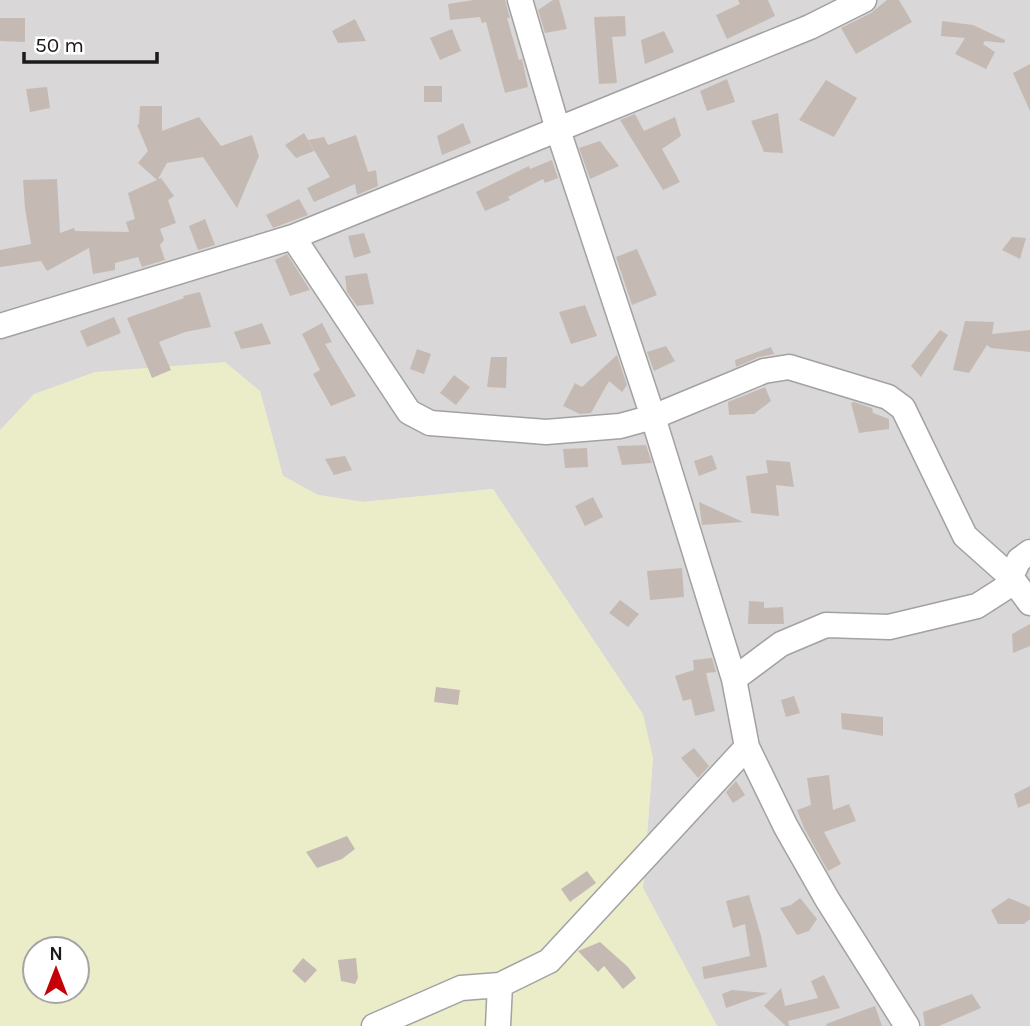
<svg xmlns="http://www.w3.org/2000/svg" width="1030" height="1026" viewBox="0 0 1030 1026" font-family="Karla,sans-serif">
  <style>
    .residential { fill: #d9d7d7 }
    .farmland { fill: #ebedc9; fill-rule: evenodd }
    .building { fill: #c4bab3 }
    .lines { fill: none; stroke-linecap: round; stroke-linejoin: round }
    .minor-casing { stroke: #a2a2a2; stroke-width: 27 }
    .minor { stroke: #fff; stroke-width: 24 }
  </style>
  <rect width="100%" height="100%" fill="#ede8df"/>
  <path class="residential" d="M 0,0 L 1030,0 L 1030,1026 L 717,1026 L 643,888 L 653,758 L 493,489 L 363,502 L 318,495 L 283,476 L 260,391 L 0,430 Z"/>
  <path class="farmland" d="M 225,362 L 260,391 L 283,476 L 318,495 L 363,502 L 493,489 L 643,714 L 653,758 L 643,888 L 717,1026 L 0,1026 L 0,430 L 34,394 L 95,372 ZM 35,949 L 77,949 L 77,991 L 35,991 Z"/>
  <path class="building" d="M 474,0 L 505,0 L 510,18 L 507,18 L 519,60 L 522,59 L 528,87 L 505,93 L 486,22 L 482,23 L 480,17 L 450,20 L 448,4 Z
    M 553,0 L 559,0 L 567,29 L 545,33 L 538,10 Z
    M 738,0 L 768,0 L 775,16 L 727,39 L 716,15 L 740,4 Z
    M 887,0 L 899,0 L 912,22 L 856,54 L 841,28 L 871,13 Z
    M 625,16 L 626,36 L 612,37 L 617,83 L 599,84 L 594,17 Z
    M 0,18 L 25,18 L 25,42 L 0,41 Z
    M 355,19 L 366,41 L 338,43 L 332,31 Z
    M 942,21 L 973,25 L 1005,40 L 1004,43 L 985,41 L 983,44 L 995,52 L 986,69 L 955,54 L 965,38 L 941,36 Z
    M 452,29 L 461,51 L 440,60 L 430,38 Z
    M 664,31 L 674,52 L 645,64 L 641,40 Z
    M 1030,64 L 1030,111 L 1013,73 Z
    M 727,79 L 735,102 L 707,111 L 700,91 Z
    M 826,80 L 857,98 L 834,137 L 799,120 Z
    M 424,86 L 442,86 L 442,102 L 424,102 Z
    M 47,87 L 50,108 L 30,112 L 26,89 Z
    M 140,106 L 162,106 L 162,131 L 199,117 L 221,146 L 252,135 L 259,156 L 237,208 L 203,157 L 167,163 L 158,179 L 161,178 L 174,196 L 168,200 L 176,223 L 160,229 L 164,240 L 160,245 L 165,260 L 142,267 L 138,257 L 115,263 L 115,270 L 93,274 L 89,248 L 47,271 L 41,261 L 0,267 L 0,250 L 31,244 L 25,208 L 23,180 L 57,179 L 60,233 L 74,228 L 75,231 L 129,232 L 126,222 L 135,219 L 128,193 L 157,180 L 138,163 L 148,151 L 137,125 L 139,124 Z
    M 778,113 L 783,153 L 764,152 L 751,121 Z
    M 635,114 L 644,131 L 675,117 L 681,136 L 662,149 L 680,182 L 663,190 L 620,120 Z
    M 463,123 L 471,143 L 442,155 L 437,136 Z
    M 304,133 L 314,151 L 296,158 L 285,145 Z
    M 356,135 L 368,172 L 376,170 L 378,186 L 357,195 L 355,184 L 314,202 L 307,188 L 330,177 L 308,140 L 324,137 L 328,145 Z
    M 600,141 L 619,166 L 590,179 L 579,148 Z
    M 552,160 L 558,178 L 545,183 L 543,179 L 508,197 L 510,200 L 485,211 L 476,192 L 529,166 L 530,169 Z
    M 299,199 L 308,215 L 273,228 L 266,215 Z
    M 205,219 L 215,245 L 198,250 L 189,226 Z
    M 364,233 L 371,253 L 354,258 L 348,236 Z
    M 1012,237 L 1026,238 L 1020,259 L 1002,250 Z
    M 637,249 L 657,295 L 632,305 L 616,257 Z
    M 287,254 L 310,290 L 290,296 L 275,260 Z
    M 367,273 L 374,304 L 357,306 L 347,292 L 345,276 Z
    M 200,292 L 211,327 L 185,332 L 159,342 L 171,370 L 152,378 L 127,318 L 184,298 L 183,296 Z
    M 585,305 L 597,336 L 571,344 L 559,312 Z
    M 114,317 L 121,333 L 87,347 L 80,331 Z
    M 965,321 L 994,322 L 992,334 L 1030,330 L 1030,352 L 991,348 L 987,345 L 969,373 L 953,370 Z
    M 262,323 L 271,344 L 241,349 L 234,332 Z
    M 322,323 L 332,342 L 325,344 L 356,396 L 331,406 L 313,374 L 320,370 L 302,334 Z
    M 940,330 L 948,335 L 921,377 L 911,366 Z
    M 666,346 L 675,361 L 654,371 L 647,352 Z
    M 771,347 L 774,354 L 759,357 L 736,367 L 735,360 Z
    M 417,349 L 431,354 L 424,374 L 410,369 Z
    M 617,355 L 627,385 L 622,392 L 609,381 L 591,413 L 580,414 L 563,406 L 575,383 L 582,387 Z
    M 491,357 L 507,357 L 506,388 L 487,387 Z
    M 454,375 L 470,387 L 456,405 L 440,393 Z
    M 765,387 L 771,401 L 754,414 L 729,415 L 728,402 Z
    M 854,402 L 872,408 L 873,413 L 889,419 L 889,429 L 859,433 L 851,403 Z
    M 646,445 L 652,463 L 622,465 L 617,446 Z
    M 587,448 L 588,467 L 565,468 L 563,449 Z
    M 712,455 L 717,469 L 699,476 L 694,461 Z
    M 345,456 L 352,470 L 334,475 L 325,459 Z
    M 766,460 L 790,462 L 794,487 L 776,485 L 779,516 L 751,513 L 746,476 L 768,473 Z
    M 593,497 L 603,517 L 585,526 L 575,506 Z
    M 699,502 L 743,522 L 702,525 Z
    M 682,568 L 684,597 L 650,600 L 647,571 Z
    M 620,600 L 639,614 L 628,627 L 609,613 Z
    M 749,601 L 764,602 L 764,608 L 783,607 L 784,624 L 748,624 Z
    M 1030,624 L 1030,646 L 1013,653 L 1012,634 Z
    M 712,658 L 716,672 L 706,673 L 715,711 L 695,716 L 691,699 L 683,701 L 675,676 L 694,670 L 693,660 Z
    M 436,687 L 460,690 L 458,705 L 434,702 Z
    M 794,696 L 800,713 L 786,717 L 781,700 Z
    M 841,713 L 883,717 L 883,736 L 842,729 Z
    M 694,748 L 709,766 L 698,778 L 681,758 Z
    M 829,775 L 833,810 L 849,804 L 856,821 L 824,832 L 841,864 L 828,871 L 804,828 L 797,810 L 811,805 L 807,778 Z
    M 736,781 L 745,795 L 733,803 L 726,792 Z
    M 1030,786 L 1030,803 L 1018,808 L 1014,794 Z
    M 347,836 L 355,849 L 342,859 L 317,868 L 306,852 Z
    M 587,871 L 596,883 L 570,902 L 561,889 Z
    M 749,895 L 761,936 L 767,967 L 704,979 L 702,967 L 750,956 L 745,924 L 733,928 L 726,901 Z
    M 800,898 L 817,919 L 809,931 L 797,935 L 780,908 L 791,905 Z
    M 1009,898 L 1030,907 L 1030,919 L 1024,924 L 998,924 L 991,910 Z
    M 600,942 L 628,967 L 636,978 L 623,989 L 604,966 L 598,972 L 578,951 Z
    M 303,958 L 317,970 L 305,983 L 292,971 Z
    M 356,958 L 358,978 L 355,984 L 341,981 L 338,960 Z
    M 824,975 L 840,1008 L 788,1021 L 789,1026 L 786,1026 L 764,1006 L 781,988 L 785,1006 L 818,998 L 811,981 Z
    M 732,990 L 768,993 L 726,1008 L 722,994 Z
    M 972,994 L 981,1008 L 939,1026 L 925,1026 L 923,1012 Z
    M 875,1006 L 882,1026 L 827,1026 L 826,1024 Z"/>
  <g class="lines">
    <g class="minor-casing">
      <path id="minor" d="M 520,0 L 558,130 L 653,417 L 734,679 L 747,747 L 786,827 L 827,899 L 907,1026
        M 293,237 L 409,412 L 430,423 L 546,432 L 620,426 L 653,417 L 764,371 L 789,367 L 888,397 L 903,408 L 965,536 L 1011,577 L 1030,603
        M 0,326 L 293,237 L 810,27 L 864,0
        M 734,679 L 781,644 L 826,625 L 889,627 L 977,606 L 1005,588 L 1019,560 L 1030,552
        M 374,1026 L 461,988 L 500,985
        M 498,1026 L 500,985 L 549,961 L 747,747"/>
    </g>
    <use href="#minor" class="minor"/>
  </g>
  <g transform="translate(56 970)"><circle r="33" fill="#ffffff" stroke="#a4a4a4" stroke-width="2"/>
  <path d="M0-5L12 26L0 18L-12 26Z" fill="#c50008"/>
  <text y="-10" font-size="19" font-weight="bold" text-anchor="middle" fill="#1b1b1b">N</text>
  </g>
  <path d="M24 52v10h133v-10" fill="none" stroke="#1b1b1b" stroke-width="3.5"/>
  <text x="35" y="52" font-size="21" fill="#1b1b1b" stroke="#ffffff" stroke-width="5" paint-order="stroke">50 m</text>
</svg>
